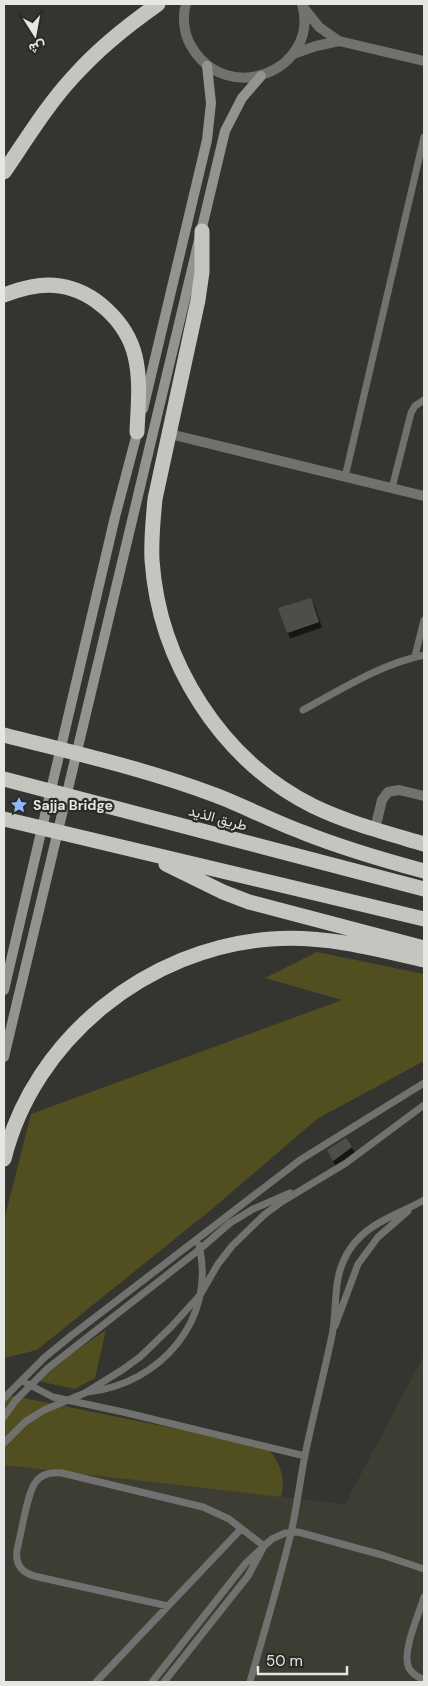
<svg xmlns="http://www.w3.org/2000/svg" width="428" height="1686" viewBox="0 0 428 1686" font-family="'DM Sans',Vazirmatn,sans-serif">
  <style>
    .built { fill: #3d3d34 }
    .green { fill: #514e20 }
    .building { fill: #4e4e4a; filter: url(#shadow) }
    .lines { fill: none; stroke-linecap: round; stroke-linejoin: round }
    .lane { stroke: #71716f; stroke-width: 7 }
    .street { stroke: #71716f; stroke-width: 10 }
    .secondary { stroke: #939390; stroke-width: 10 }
    .highway { stroke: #c5c5c0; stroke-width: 15 }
    .labels { text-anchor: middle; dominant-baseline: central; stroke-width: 4.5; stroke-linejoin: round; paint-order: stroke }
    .poi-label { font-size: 14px; font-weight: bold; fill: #e6e6e4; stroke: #2a2a27; text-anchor: start }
    .street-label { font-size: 14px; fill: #e6e6e4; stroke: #2a2a27 }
  </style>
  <defs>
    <filter id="shadow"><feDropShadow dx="3" dy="5.5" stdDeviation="0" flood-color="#0009"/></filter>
  </defs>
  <rect width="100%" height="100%" fill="#343430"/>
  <path class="built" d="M 424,1355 L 424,1682 L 4,1682 L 4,1465 L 345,1504 Z"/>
  <path class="green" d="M 317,952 L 424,974 L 424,1061 L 317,1119 L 212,1209 L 37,1350 L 4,1358 L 4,1220 L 31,1114 L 342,1000 L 265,978 Z
    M 106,1330 L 95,1378 L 75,1389 L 33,1380 Z
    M 4,1394 L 267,1447 C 280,1463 286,1476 281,1497 L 4,1465 Z"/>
  <path class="building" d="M 311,598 L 319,622 L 287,633 L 278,608 Z
    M 346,1138 L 352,1147 L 333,1161 L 327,1150 Z"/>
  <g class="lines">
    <path class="lane" d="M 345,477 L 424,137
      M 392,488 L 411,413 L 415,406 L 424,400
      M 415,656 L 424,620
      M 303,710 C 342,689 381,664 424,655
      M 335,1326 L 358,1264 L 378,1237 L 408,1211
      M 26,1383 L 53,1397 L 123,1412 L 305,1456
      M 88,1392 C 160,1384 217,1320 199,1245
      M 4,1398 L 44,1358 L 72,1335 L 300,1160 L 424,1083
      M 4,1417 L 15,1401 L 48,1368 L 200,1249 L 230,1223 L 253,1209 L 290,1193
      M 4,1443 L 25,1422 L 44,1410 L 85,1393 L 122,1370 L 140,1357 L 171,1327 L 200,1295 L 218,1264 L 232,1246 L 265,1214 L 283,1201 L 346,1163 L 424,1105
      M 424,1597 C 419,1614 401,1653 409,1668 C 412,1674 418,1677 424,1680
      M 96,1682 L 241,1529
      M 152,1682 L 245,1564 L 264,1546 L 229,1519 L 203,1507 L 62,1473 C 52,1472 41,1473 35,1483 C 27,1494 21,1535 17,1550 C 15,1564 21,1572 34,1576 L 168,1606
      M 164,1682 L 248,1576 L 264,1546 L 272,1539 L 285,1533 L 298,1532 L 382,1555 L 424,1569
      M 250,1682 C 264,1632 279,1583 291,1533 C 297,1507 300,1480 305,1455 C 313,1416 323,1378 331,1340 C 339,1308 330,1279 350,1249 C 368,1222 398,1215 424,1200"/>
    <path class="street" d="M 186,4 C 182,16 184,33 190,44 C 226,110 321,69 302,4
      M 304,8 L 319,27 L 339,41 L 424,61
      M 293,54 L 316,46 L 339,41
      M 170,434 L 424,496
      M 375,829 L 382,800 L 388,792 L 399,790 L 424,796"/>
    <path class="secondary" d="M 143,409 L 207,140 L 211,103 L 207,66
      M 4,990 L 115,517 L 139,426
      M 4,1057 L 225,131 L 242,98 L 261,76"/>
    <path class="highway" d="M 4,172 C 26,140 47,105 74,76 C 99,48 128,25 158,4
      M 202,231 L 202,272 L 198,300 L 155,499 C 153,519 151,539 152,560 C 159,662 221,760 313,806 C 348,823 387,833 424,844
      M 4,295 C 22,288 40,283 60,286 C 94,291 127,322 135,356 C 141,380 138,407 137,432
      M 4,735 C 74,753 146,769 215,795 C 244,806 272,821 302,832 C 342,848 383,860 424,871
      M 4,779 L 424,889
      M 4,819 L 424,919
      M 166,864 L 223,892 L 249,902 L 424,948
      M 4,1159 C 34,1038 148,948 271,939 C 323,935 374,948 424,960"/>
  </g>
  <defs>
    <g id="sight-bare" transform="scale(1.35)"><path d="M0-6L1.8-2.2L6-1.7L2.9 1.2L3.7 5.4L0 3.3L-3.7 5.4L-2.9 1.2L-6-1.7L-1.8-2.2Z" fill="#92b7fd" stroke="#2a2a27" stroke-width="2.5" paint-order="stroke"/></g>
  </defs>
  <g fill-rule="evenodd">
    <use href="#sight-bare" x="19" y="805"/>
  </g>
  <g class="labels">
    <g class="poi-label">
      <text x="33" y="805">Sajja Bridge</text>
    </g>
    <g class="street-label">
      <text transform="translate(218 818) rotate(15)">طريق الذيد</text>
    </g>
  </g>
  <rect width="428" height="1686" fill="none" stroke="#e6e6e4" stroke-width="10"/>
  <g transform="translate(35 35) rotate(169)" stroke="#2a2a27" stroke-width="4" paint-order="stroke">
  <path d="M0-4L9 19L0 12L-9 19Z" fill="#e6e6e4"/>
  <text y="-8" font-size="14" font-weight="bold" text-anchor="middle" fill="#e6e6e4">ش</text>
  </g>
  <path d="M258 1666v8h89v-8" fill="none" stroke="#e6e6e4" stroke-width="2.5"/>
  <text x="266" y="1666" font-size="15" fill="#e6e6e4" stroke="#2a2a27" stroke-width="4" paint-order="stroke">50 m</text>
</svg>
